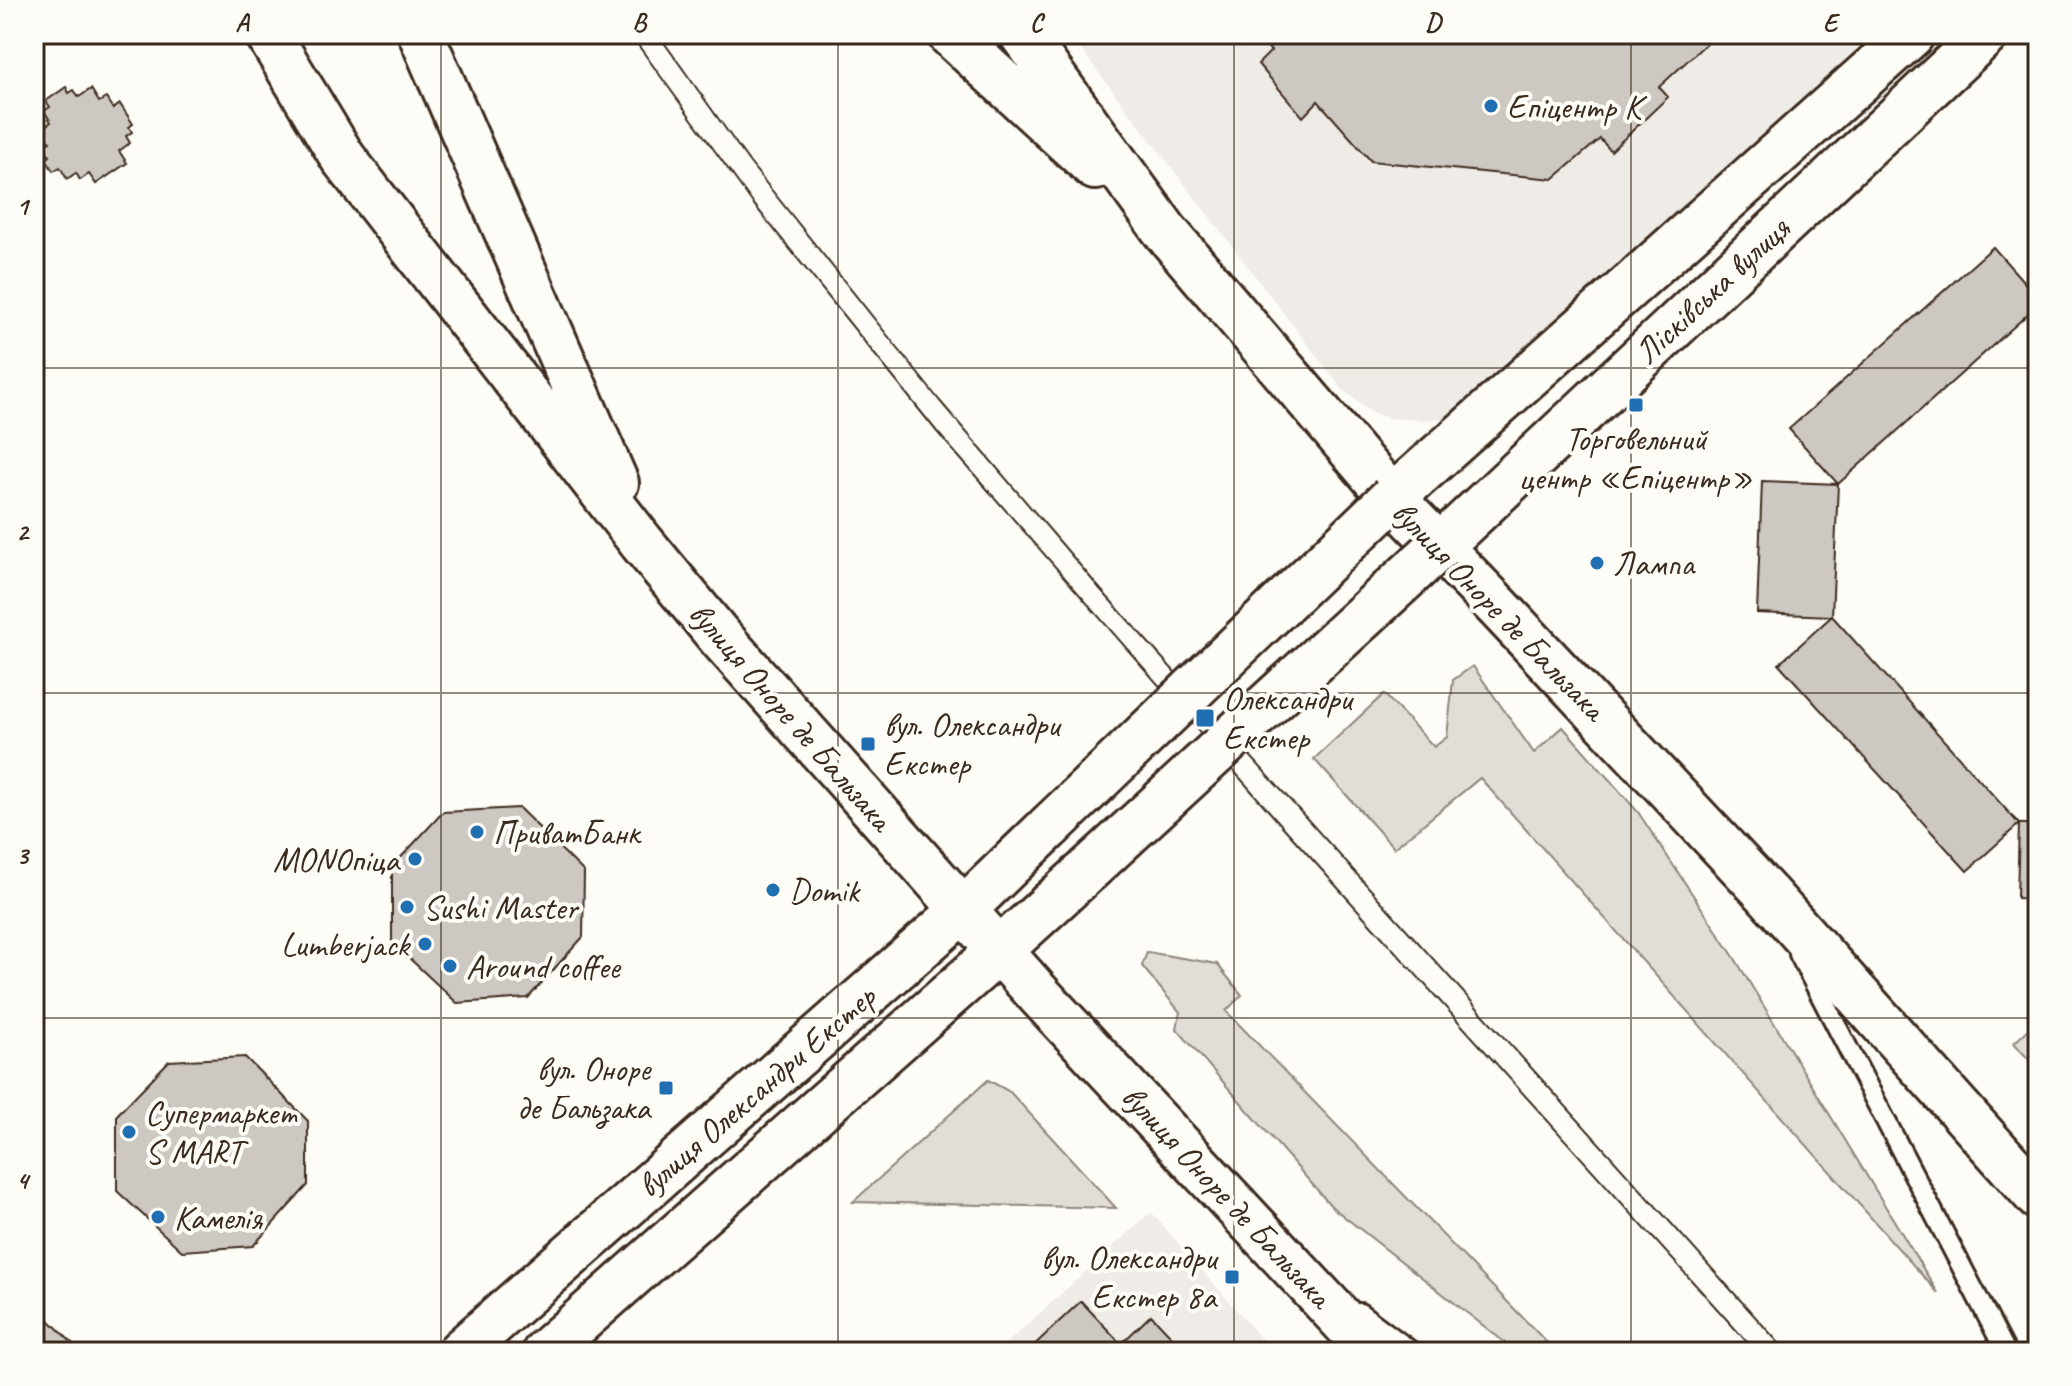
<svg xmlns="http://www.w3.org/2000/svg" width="2072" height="1386" viewBox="0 0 2072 1386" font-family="Caveat,sans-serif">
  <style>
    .built { fill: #efece7 }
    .green { fill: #e1ded7; stroke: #8e847a; stroke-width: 2 }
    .building { fill: #cdc8c2; stroke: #3b2a1e; stroke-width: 2 }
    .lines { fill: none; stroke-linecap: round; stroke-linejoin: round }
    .lane-casing { stroke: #3b2a1e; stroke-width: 24 }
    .secondary-casing { stroke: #3b2a1e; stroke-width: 50 }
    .lane { stroke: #fdfcf7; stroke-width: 18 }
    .secondary { stroke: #fdfcf7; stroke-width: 44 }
    .tram { stroke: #3b2a1e; stroke-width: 2 }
    .secondary-bridge-casing { stroke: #3b2a1e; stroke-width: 50; stroke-linecap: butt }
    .secondary-bridge { stroke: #fdfcf7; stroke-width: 44 }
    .grid { fill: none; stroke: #3b2a1e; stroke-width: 2; stroke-opacity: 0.55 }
    .poi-dot { fill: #1f6fb2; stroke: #fdfcf7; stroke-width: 3 }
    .labels { text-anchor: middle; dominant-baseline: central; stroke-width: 8; stroke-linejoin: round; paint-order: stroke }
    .poi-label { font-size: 34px; fill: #3b2a1e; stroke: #fdfcf7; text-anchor: start }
    .street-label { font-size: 34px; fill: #3b2a1e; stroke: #fdfcf7 }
    .neatline { fill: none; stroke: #3b2a1e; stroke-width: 3 }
    .grid-label { font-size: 26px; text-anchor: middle; font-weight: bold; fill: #3b2a1e }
  </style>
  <rect width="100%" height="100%" fill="#fdfcf7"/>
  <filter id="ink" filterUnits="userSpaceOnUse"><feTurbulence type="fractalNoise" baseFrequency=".0125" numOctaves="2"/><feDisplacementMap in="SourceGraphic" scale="16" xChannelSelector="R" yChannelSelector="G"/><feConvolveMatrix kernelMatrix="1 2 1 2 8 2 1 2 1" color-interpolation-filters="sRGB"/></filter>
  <g filter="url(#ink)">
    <path class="built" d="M 1069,34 L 1885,34 L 1468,407 L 1443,418 L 1421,420 L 1388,418 L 1372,413 L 1342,389 Z
      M 1151,1212 L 1273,1352 L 997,1352 Z"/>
    <path class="green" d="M 1473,666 L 1534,753 L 1563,727 L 1638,812 L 1734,957 L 1938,1293 L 1480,778 L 1394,848 L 1314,759 L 1384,694 L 1434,747 L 1447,737 L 1453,680 Z
      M 1147,952 L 1217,964 L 1242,995 L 1226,1011 L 1556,1352 L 1517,1352 L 1332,1207 L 1177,1029 L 1180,1012 L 1142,966 Z
      M 2031,1027 L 2038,1027 L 2038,1070 L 2014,1043 Z
      M 988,1080 L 1010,1092 L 1116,1208 L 853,1202 Z"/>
    <path class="building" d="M 1256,34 L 1706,34 L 1711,39 L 1659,87 L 1668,97 L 1611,151 L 1600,139 L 1553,179 L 1371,161 L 1318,101 L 1303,117 L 1258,64 L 1271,51 Z
      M 66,87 L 69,93 L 74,90 L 79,97 L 91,89 L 99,102 L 106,98 L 113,109 L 120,104 L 133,124 L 129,127 L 132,132 L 126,136 L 130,143 L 119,151 L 127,163 L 96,184 L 89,174 L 80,180 L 76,173 L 67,179 L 60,167 L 53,171 L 46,159 L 50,156 L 43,146 L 50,142 L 41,129 L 51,122 L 44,111 L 50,107 L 46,101 Z
      M 1993,247 L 2038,298 L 2038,305 L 1838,484 L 1789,429 Z
      M 1762,481 L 1838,484 L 1832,616 L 1757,613 Z
      M 1832,616 L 2019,824 L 1967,871 L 1779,664 Z
      M 519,808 L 584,872 L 583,937 L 528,998 L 457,1003 L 392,942 L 392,867 L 443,812 Z
      M 2019,824 L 2038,824 L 2038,899 L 2017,898 Z
      M 245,1057 L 308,1121 L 308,1185 L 253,1246 L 182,1251 L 117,1191 L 117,1115 L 169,1061 Z
      M 1081,1301 L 1121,1344 L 1151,1315 L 1186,1352 L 1027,1352 Z
      M 43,1314 L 81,1352 L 34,1352 L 34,1323 Z"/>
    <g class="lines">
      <g class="lane-casing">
        <path id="lane" d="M 1799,954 L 2006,1352
          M 1360,1313 L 1412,1352"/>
      </g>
      <g class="secondary-casing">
        <path id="secondary" d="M 268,34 L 343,158 L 642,543 L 719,636 L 1041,997 L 1372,1352
          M 421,34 L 616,483
          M 950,34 L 1095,167
          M 1022,34 L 1165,231 L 1392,498 L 1499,608 L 1767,894 L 2038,1197
          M 1392,498 L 1912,34
          M 1440,546 L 1986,34
          M 460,1352 L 963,910 L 1050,826
          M 545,1352 L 1000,950 L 1088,870"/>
      </g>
      <use href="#lane" class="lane"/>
      <use href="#secondary" class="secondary"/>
      <path class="tram" d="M 630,34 L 752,202 L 938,433 L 1275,818 L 1756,1352
        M 658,34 L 750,163 L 939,400 L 1101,590 L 1787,1352"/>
      <g class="secondary-bridge-casing">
        <path id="secondary-bridge" d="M 1050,826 L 1392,498
          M 1088,870 L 1440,546"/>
      </g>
      <use href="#secondary-bridge" class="secondary-bridge"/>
    </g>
  </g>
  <path class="grid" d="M 441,34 L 441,1352M 838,34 L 838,1352M 1234,34 L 1234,1352M 1631,34 L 1631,1352M 34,368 L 2038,368M 34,693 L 2038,693M 34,1018 L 2038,1018"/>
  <g class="poi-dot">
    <circle cx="1491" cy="106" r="8"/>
    <rect x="1628" y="397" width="16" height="16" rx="4"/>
    <circle cx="1597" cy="563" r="8"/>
    <rect x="1195" y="708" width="20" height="20" rx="4"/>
    <rect x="860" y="736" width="16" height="16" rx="4"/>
    <circle cx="477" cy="832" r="8"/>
    <circle cx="415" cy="859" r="8"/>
    <circle cx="773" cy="890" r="8"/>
    <circle cx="407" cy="907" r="8"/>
    <circle cx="425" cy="944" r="8"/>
    <circle cx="450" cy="966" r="8"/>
    <rect x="658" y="1080" width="16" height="16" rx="4"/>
    <circle cx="129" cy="1132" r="8"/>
    <circle cx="158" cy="1217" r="8"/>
    <rect x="1224" y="1269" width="16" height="16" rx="4"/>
  </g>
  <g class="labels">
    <g class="poi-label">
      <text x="1507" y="106">Епіцентр К</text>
      <text x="1636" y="438" text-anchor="middle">Торговельний<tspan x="1636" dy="39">центр «Епіцентр»</tspan></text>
      <text x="1613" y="563">Лампа</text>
      <text x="1223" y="698">Олександри<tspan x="1223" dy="39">Екстер</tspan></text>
      <text x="884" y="724">вул. Олександри<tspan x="884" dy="39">Екстер</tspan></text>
      <text x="493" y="832">ПриватБанк</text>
      <text x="399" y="859" text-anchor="end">MONOпіца</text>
      <text x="789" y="890">Domik</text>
      <text x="423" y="907">Sushi Master</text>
      <text x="409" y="944" text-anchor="end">Lumberjack</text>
      <text x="466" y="966">Around coffee</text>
      <text x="650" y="1068" text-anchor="end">вул. Оноре<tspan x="650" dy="39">де Бальзака</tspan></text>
      <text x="145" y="1112">Супермаркет<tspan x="145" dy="39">S MART</tspan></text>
      <text x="174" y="1217">Камелія</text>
      <text x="1216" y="1257" text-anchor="end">вул. Олександри<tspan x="1216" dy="39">Екстер 8а</tspan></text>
    </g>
    <g class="street-label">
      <text transform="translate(1712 290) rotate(-43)">Лісківська вулиця</text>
      <text transform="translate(1499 610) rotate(46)">вулиця Оноре де Бальзака</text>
      <text transform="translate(791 716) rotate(49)">вулиця Оноре де Бальзака</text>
      <text transform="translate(756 1091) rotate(-41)">вулиця Олександри Екстер</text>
      <text transform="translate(1227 1196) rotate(47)">вулиця Оноре де Бальзака</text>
    </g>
  </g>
  <rect width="2072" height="1386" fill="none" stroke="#fdfcf7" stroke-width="88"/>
  <rect x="44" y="44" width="1984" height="1298" class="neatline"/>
  <g class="grid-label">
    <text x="242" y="31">A</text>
    <text x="639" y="31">B</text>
    <text x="1036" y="31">C</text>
    <text x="1433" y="31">D</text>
    <text x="1830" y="31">E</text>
    <text x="22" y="215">1</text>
    <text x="22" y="540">2</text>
    <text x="22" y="864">3</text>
    <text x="22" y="1189">4</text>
  </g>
</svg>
